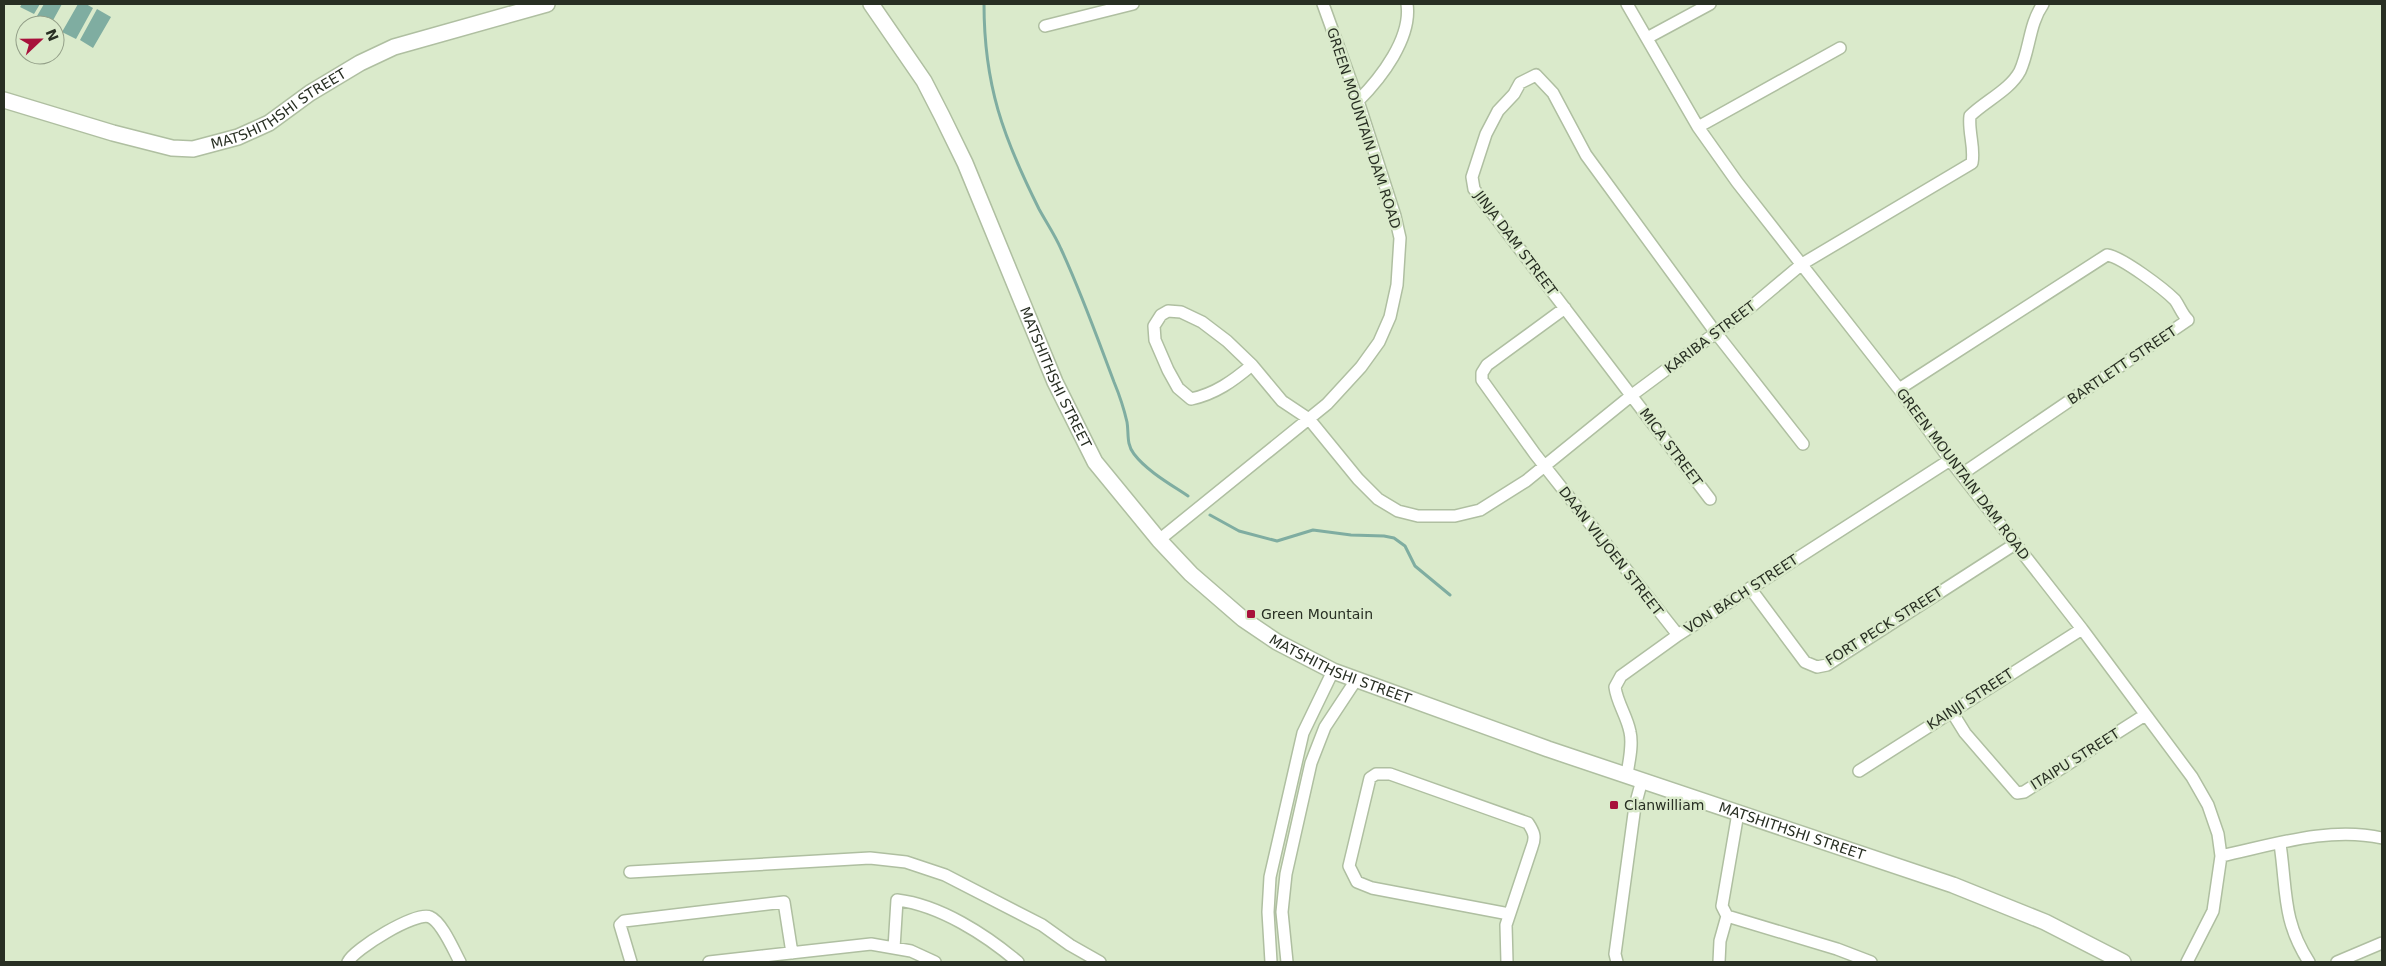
<svg xmlns="http://www.w3.org/2000/svg" width="2386" height="966" viewBox="0 0 2386 966" font-family="'DejaVu Sans',sans-serif">
  <style>
    .water { fill: #7fada1 }
    .lines { fill: none; stroke-linecap: round; stroke-linejoin: round }
    .stream { stroke: #7fada1; stroke-width: 3 }
    .minor-casing { stroke: #afbfa1; stroke-width: 14 }
    .major-casing { stroke: #afbfa1; stroke-width: 18 }
    .minor { stroke: #fff; stroke-width: 11 }
    .major { stroke: #fff; stroke-width: 15 }
    .poi-dot { fill: #a8113b; stroke: #daeacb; stroke-width: 2 }
    .labels { text-anchor: middle; dominant-baseline: central; stroke-width: 5; stroke-linejoin: round; paint-order: stroke }
    .street-label { font-size: 14px; fill: #282f23; stroke: #daeacb }
    .poi-label { font-size: 14px; fill: #282f23; stroke: #daeacb; text-anchor: start }
  </style>
  <rect width="100%" height="100%" fill="#daeacb"/>
  <path class="water" d="M 22,4 L 40,4 L 34,14 L 20,7 Z
    M 44,4 L 62,4 L 51,24 L 37,16 Z
    M 78,4 L 86,4 L 93,8 L 76,39 L 62,32 Z
    M 97,9 L 111,17 L 93,48 L 80,40 Z"/>
  <g class="lines">
    <path class="stream" d="M 984,4 C 984,85 1003,137 1039,209 C 1046,222 1055,235 1061,249 C 1081,292 1097,337 1114,382 C 1119,394 1124,409 1127,422 C 1129,433 1126,444 1134,454 C 1147,471 1170,484 1188,496
      M 1210,515 L 1239,531 L 1277,541 L 1313,530 L 1351,535 L 1384,536 L 1394,538 L 1405,546 L 1415,566 L 1450,595"/>
    <g class="minor-casing">
      <path id="minor" d="M 1627,4 L 1698,127 L 1737,182 L 1899,389 L 1950,460 L 2082,629 L 2192,777 L 2208,805 L 2218,834 L 2221,856 L 2213,911 L 2187,962
        M 1045,26 L 1133,4
        M 1647,38 L 1710,4
        M 1358,101 C 1381,78 1412,38 1407,4
        M 1698,127 L 1840,48
        M 1565,308 L 1487,365 L 1482,373 L 1482,380 L 1535,454 L 1678,635
        M 1252,365 C 1233,381 1215,394 1191,399 L 1178,388 L 1168,370 L 1155,340 L 1154,326 L 1161,315 L 1168,311 L 1181,312 L 1202,322 L 1227,341 L 1252,365 L 1282,401 L 1309,419 L 1358,479 L 1378,499 L 1398,511 L 1418,516 L 1455,516 L 1480,510 L 1526,481 L 1632,395 L 1752,306 L 1802,264 L 1972,163 C 1975,147 1968,132 1970,116 C 1985,101 2010,90 2020,71 C 2030,49 2029,24 2043,4
        M 1899,389 L 2107,255 C 2122,257 2164,289 2175,300 C 2180,307 2182,314 2188,320 L 1962,474
        M 1710,499 L 1474,189 L 1472,177 L 1486,134 L 1498,111 L 1514,94 L 1520,83 L 1536,75 L 1553,93 L 1586,155 L 1716,333 L 1803,444
        M 1159,540 L 1327,404 L 1361,367 L 1379,342 L 1390,317 L 1397,285 L 1400,238 L 1395,216 L 1358,101 L 1323,4
        M 1750,588 L 1805,662 L 1817,667 L 1827,665 L 2015,544
        M 1952,712 L 1965,733 L 2017,793 L 2024,792 L 2145,715
        M 1859,771 L 2082,629
        M 1627,774 C 1629,761 1633,745 1630,732 C 1627,716 1617,703 1615,687 L 1621,676 L 1678,635 L 1950,460
        M 1738,813 L 1722,906 L 1727,916 L 1837,949 L 1871,962
        M 2280,844 C 2287,891 2282,920 2309,962
        M 2221,856 C 2273,845 2329,826 2382,838
        M 630,872 L 870,858 L 906,862 L 945,875 L 1042,925 L 1070,945 L 1100,962
        M 894,948 L 897,900 C 940,905 986,935 1018,962
        M 348,962 C 354,949 416,911 430,917 C 442,922 454,951 460,962
        M 631,962 L 620,925 L 624,921 L 784,902 L 792,953
        M 709,962 L 871,944 L 911,951 L 935,962
        M 1271,962 L 1268,912 L 1270,877 L 1303,733 L 1333,671
        M 1287,962 L 1282,912 L 1286,874 L 1311,763 L 1325,727 L 1356,680
        M 1507,962 L 1506,925 L 1532,847 C 1536,837 1534,832 1528,823 L 1390,774 L 1376,774 L 1370,778 L 1349,866 L 1357,882 L 1372,888 L 1509,914
        M 1617,962 L 1615,954 L 1635,806 L 1642,780
        M 1719,962 L 1720,941 L 1727,916
        M 2337,962 L 2382,943"/>
    </g>
    <g class="major-casing">
      <g id="major">
        <path id="s1" d="M 871,4 L 924,81 L 942,116 L 965,163 L 1055,382 L 1095,462 L 1159,540 L 1191,574 L 1243,619 L 1277,642 L 1333,671 L 1548,749 L 1953,885 L 2045,922 L 2123,962"/>
        <path id="s2" d="M 4,100 L 113,133 L 172,148 L 193,149 L 238,137 L 269,123 L 310,93 L 360,63 L 394,47 L 547,4"/>
      </g>
    </g>
    <use href="#minor" class="minor"/>
    <use href="#major" class="major"/>
  </g>
  <g class="poi-dot">
    <rect x="1246" y="609" width="10" height="10" rx="2.5"/>
    <rect x="1609" y="800" width="10" height="10" rx="2.5"/>
  </g>
  <g class="labels">
    <g class="street-label">
      <text stroke="none"><textPath href="#s2" startOffset="291">MATSHITHSHI STREET</textPath></text>
      <text transform="translate(1364 128) rotate(72)">GREEN MOUNTAIN DAM ROAD</text>
      <text transform="translate(1516 243) rotate(53)">JINJA DAM STREET</text>
      <text transform="translate(1710 337) rotate(-37)">KARIBA STREET</text>
      <text transform="translate(2122 365) rotate(-34)">BARTLETT STREET</text>
      <text stroke="none"><textPath href="#s1" startOffset="418">MATSHITHSHI STREET</textPath></text>
      <text transform="translate(1671 447) rotate(53)">MICA STREET</text>
      <text transform="translate(1963 474) rotate(53)">GREEN MOUNTAIN DAM ROAD</text>
      <text transform="translate(1611 551) rotate(52)">DAAN VILJOEN STREET</text>
      <text transform="translate(1741 594) rotate(-33)">VON BACH STREET</text>
      <text transform="translate(1884 626) rotate(-32)">FORT PECK STREET</text>
      <text stroke="none"><textPath href="#s1" startOffset="838">MATSHITHSHI STREET</textPath></text>
      <text transform="translate(1970 699) rotate(-33)">KAINJI STREET</text>
      <text transform="translate(2075 759) rotate(-32)">ITAIPU STREET</text>
      <text stroke="none"><textPath href="#s1" startOffset="1318">MATSHITHSHI STREET</textPath></text>
    </g>
    <g class="poi-label">
      <text x="1261" y="614">Green Mountain</text>
      <text x="1624" y="805">Clanwilliam</text>
    </g>
  </g>
  <rect width="2386" height="966" fill="none" stroke="#282f23" stroke-width="10"/>
  <g transform="translate(40 40) rotate(68)"><circle r="24" fill="#daeacb" stroke="#939f88"/>
  <path d="M0-4L9 19L0 12L-9 19Z" fill="#a8113b"/>
  <text y="-8" font-size="14" font-weight="bold" text-anchor="middle" fill="#282f23">N</text>
  </g>
</svg>
